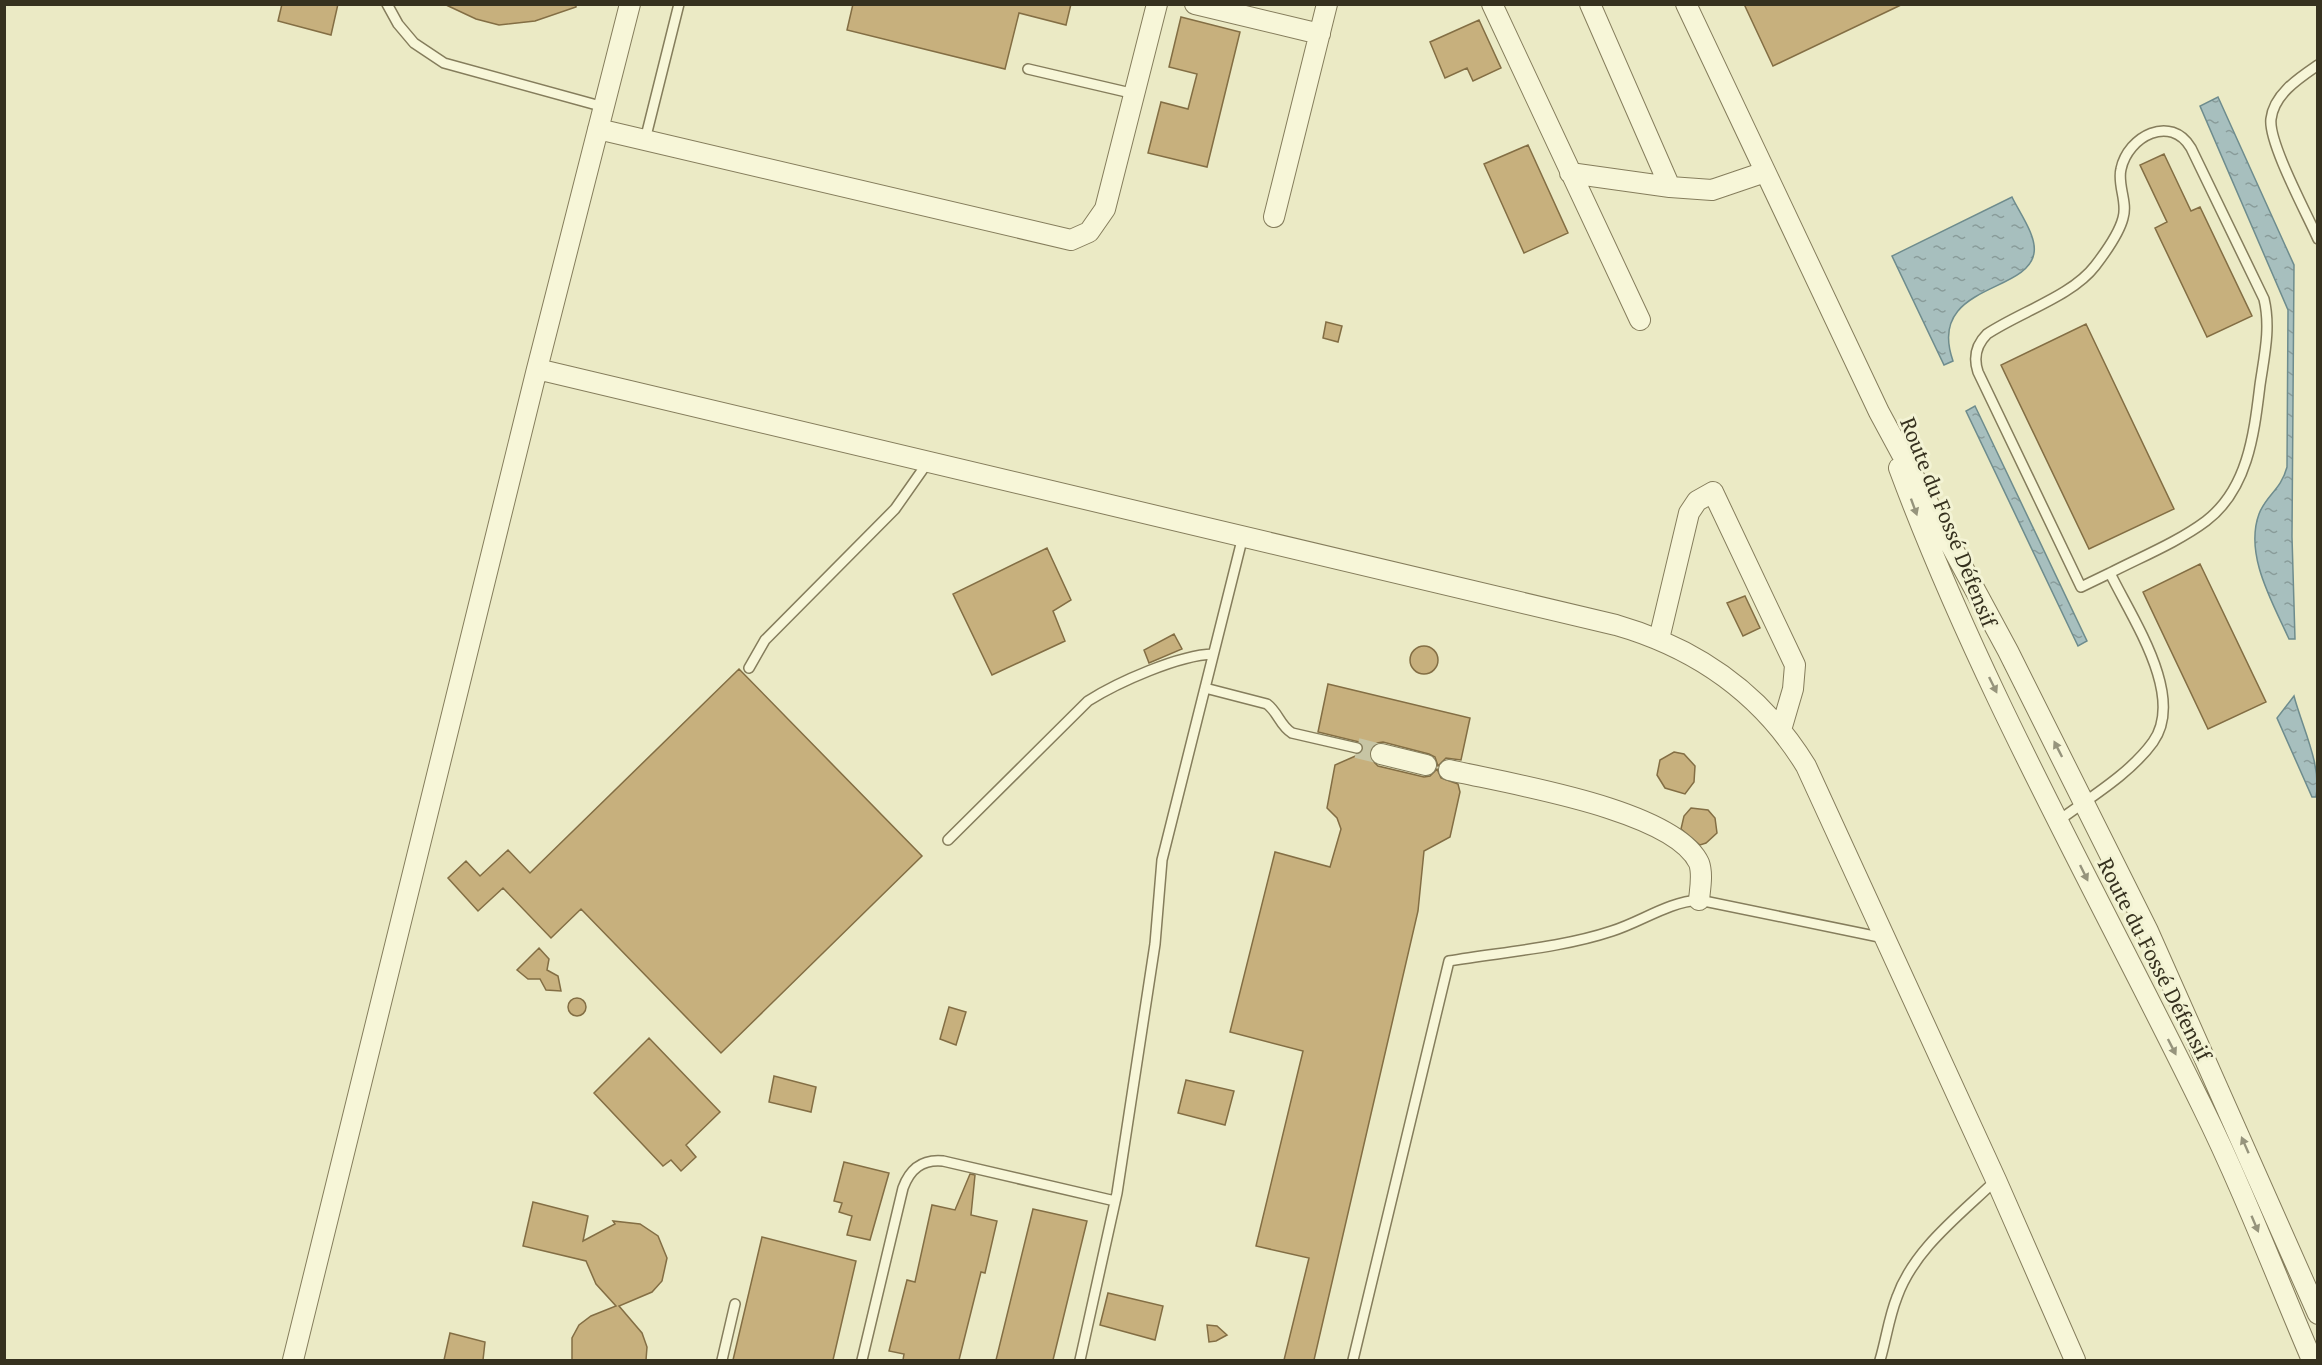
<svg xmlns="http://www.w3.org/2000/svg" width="2322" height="1365" viewBox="0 0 2322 1365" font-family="'PT Serif',serif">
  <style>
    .water { fill: url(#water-ripples); stroke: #6e8c8d; stroke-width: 1.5 }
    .building { fill: #c7b07d; stroke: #836e44; stroke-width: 1.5 }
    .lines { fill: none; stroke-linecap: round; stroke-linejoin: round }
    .minor-tunnel { stroke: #c7c5a4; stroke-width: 20; stroke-dasharray: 20 10; stroke-linecap: butt }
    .service-casing { stroke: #857d5c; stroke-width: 12 }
    .minor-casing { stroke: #857d5c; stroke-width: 22 }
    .service { stroke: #f7f6d8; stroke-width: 9 }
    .minor { stroke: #f7f6d8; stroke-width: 20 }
    .oneway { fill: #96947c }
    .labels { text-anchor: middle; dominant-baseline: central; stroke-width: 6; stroke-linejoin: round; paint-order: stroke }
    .street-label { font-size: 21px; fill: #36311f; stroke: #f3f3d4 }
  </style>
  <defs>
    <pattern id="water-ripples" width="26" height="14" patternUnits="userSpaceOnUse" patternTransform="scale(1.5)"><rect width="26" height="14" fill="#a7bfbe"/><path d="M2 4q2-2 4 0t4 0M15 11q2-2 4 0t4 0" fill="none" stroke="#899c9a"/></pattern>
  </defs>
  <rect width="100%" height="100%" fill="#ebeac5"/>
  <path class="water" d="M 2218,97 L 2294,265 L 2292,537 L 2295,639 L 2289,639 C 2273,603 2244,555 2259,514 C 2266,495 2281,490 2287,467 L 2288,310 L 2200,106 Z
    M 2012,197 C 2019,212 2037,236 2034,253 C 2028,294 1926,284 1953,361 L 1944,365 L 1892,256 Z
    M 1975,406 L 2087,641 L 2078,646 L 1966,411 Z
    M 2294,696 C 2302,727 2322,765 2316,797 L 2312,797 L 2277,718 Z"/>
  <path class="building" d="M 282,4 L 338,4 L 331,35 L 278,21 Z
    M 444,4 L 576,4 L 576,7 L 535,21 L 499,25 L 476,19 Z
    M 853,4 L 1071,4 L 1066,25 L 1019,13 L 1005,69 L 847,30 Z
    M 1744,4 L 1903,4 L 1773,66 Z
    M 1181,17 L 1240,32 L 1207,167 L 1148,153 L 1161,102 L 1188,109 L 1197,74 L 1169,67 Z
    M 1479,20 L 1501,68 L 1473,81 L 1467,68 L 1445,78 L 1430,42 Z
    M 1528,145 L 1568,233 L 1524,253 L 1484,164 Z
    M 2164,154 L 2191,211 L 2200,207 L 2252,316 L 2207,337 L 2155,228 L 2167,222 L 2140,165 Z
    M 1326,322 L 1342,326 L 1338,342 L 1323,338 Z
    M 2086,324 L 2174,509 L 2089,549 L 2001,365 Z
    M 1047,548 L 1071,600 L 1053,611 L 1065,641 L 992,675 L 953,594 Z
    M 2200,564 L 2266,702 L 2208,729 L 2143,592 Z
    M 1745,596 L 1760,628 L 1743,636 L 1727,603 Z
    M 1174,634 L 1182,649 L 1149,663 L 1144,650 Z
    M1410 660a14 14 0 1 1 28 0a14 14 0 1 1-28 0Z
    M 739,669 L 922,856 L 721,1053 L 581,909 L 551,938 L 503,888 L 478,911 L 448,878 L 466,861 L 480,876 L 508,850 L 530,873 Z
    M 1328,684 L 1470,718 L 1461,760 L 1446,758 L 1438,766 L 1435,757 L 1429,754 L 1383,742 L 1377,743 L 1370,751 L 1370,758 L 1378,766 L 1424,777 L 1430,776 L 1437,769 L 1441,778 L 1458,784 L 1460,792 L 1450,837 L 1424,851 L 1418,911 L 1314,1360 L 1284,1360 L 1309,1258 L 1256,1246 L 1303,1051 L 1230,1032 L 1275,852 L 1330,867 L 1341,829 L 1337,818 L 1327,808 L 1335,765 L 1360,754 L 1372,745 L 1318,732 Z
    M 1674,752 L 1684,754 L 1695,766 L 1694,782 L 1685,794 L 1665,788 L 1657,775 L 1660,760 Z
    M 1691,808 L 1708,810 L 1715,818 L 1717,833 L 1706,843 L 1700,845 L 1681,829 L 1684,816 Z
    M 539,948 L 549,959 L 547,970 L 558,976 L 561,991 L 546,990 L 540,979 L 528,979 L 517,970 Z
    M568 1007a9 9 0 1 1 18 0a9 9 0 1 1-18 0Z
    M 949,1007 L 966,1012 L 956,1045 L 940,1039 Z
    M 649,1038 L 720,1112 L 686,1145 L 696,1157 L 681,1171 L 671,1160 L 663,1166 L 594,1093 Z
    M 774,1076 L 816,1087 L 811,1112 L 769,1102 Z
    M 1186,1080 L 1234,1091 L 1225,1125 L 1178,1113 Z
    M 844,1162 L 889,1173 L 870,1240 L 847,1235 L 852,1216 L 839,1212 L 842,1203 L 834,1201 Z
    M 970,1174 L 975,1175 L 971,1215 L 997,1221 L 985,1273 L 981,1272 L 959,1360 L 903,1360 L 904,1354 L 889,1351 L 907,1280 L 915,1282 L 932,1205 L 955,1210 Z
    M 533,1202 L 588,1216 L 583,1241 L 615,1224 L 613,1221 L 640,1224 L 658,1236 L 667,1258 L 662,1281 L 652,1292 L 619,1306 L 642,1333 L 647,1347 L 646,1360 L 572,1360 L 572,1338 L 579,1325 L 591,1316 L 616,1306 L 596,1284 L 586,1261 L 523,1246 Z
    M 1033,1209 L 1087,1221 L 1053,1360 L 996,1360 Z
    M 762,1237 L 856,1261 L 833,1360 L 733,1360 Z
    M 1108,1293 L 1163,1306 L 1155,1340 L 1100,1325 Z
    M 1207,1325 L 1217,1326 L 1227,1335 L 1216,1341 L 1209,1342 Z
    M 450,1333 L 485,1342 L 483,1360 L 444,1360 Z"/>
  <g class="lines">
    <path class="minor-tunnel" d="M 1357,748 L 1381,754"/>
    <g class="service-casing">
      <path id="service" d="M 387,4 L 398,24 L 414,43 L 444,63 L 604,107
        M 2318,65 C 2299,78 2274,94 2271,119 C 2268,142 2307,214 2318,239
        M 1028,69 L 1135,94
        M 645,140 L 679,4
        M 749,668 L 765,640 L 895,509 L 928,462
        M 1205,688 L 1267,704 C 1278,712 1280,726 1292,733 L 1357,748
        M 2058,821 C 2089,798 2130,774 2153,742 C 2186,696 2131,617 2110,573 C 2141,557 2178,542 2206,521 C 2248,489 2254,434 2260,385 C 2264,357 2271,328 2264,299 L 2191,148 C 2171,114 2128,136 2121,169 C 2117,185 2128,202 2123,218 C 2119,234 2105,253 2095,266 C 2072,296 2020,312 1987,334 C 1976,345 1973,357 1978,372 L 2081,587 L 2110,573
        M 948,840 L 1088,701 C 1118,682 1179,655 1213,654
        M 722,1360 L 735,1304
        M 862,1360 L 903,1188 C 910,1169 922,1159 943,1161 L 1115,1201
        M 1080,1360 L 1117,1193 L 1155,944 L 1162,860 L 1243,536
        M 1353,1360 L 1449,961 C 1502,952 1561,948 1612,931 C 1641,922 1668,902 1699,900 L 1884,938
        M 1880,1360 C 1886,1340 1889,1317 1897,1297 C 1914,1249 1960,1215 1996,1180"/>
    </g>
    <g class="minor-casing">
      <path id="minor" d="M 1195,4 L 1320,34
        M 1492,4 L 1640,320
        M 1590,4 L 1670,187 L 1712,190 L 1765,172
        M 1686,4 L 1879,412 L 2008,651 L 2148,931 L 2318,1314
        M 598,129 L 1071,240 L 1089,232 L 1105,209 L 1157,4
        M 1570,173 L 1670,187
        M 1274,217 L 1327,4
        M 537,369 L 630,4
        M 1899,468 C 1981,689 2099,895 2202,1106 C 2243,1189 2276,1276 2312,1360
        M 1659,639 L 1689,513 L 1697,501 L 1713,492 L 1795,665 L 1793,689 L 1781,730
        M 1381,754 L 1426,765
        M 1449,770 C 1505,783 1674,809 1699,863 C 1703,874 1700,889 1699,900
        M 293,1360 L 537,369 L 1616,625 C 1696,648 1762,694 1806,766 L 1996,1180 L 2075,1360"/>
    </g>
    <use href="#service" class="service"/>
    <use href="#minor" class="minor"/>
  </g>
  <defs><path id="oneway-solid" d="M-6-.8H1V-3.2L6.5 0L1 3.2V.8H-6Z" transform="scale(1.5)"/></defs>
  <g class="oneway">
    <use href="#oneway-solid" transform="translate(1914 507) rotate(70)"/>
    <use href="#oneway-solid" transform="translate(1993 685) rotate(64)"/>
    <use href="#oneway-solid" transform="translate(2058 749) rotate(-117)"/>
    <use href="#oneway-solid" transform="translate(2084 873) rotate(64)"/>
    <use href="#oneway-solid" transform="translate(2172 1047) rotate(63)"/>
    <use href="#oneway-solid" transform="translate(2245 1145) rotate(-114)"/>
    <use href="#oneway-solid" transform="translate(2255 1224) rotate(67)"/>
  </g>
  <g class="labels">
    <g class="street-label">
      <text transform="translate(1949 522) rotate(68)">Route du Fossé Défensif</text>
      <text transform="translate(2155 959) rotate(63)">Route du Fossé Défensif</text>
    </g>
  </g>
  <rect width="2322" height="1365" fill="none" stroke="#36311f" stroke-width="12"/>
</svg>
